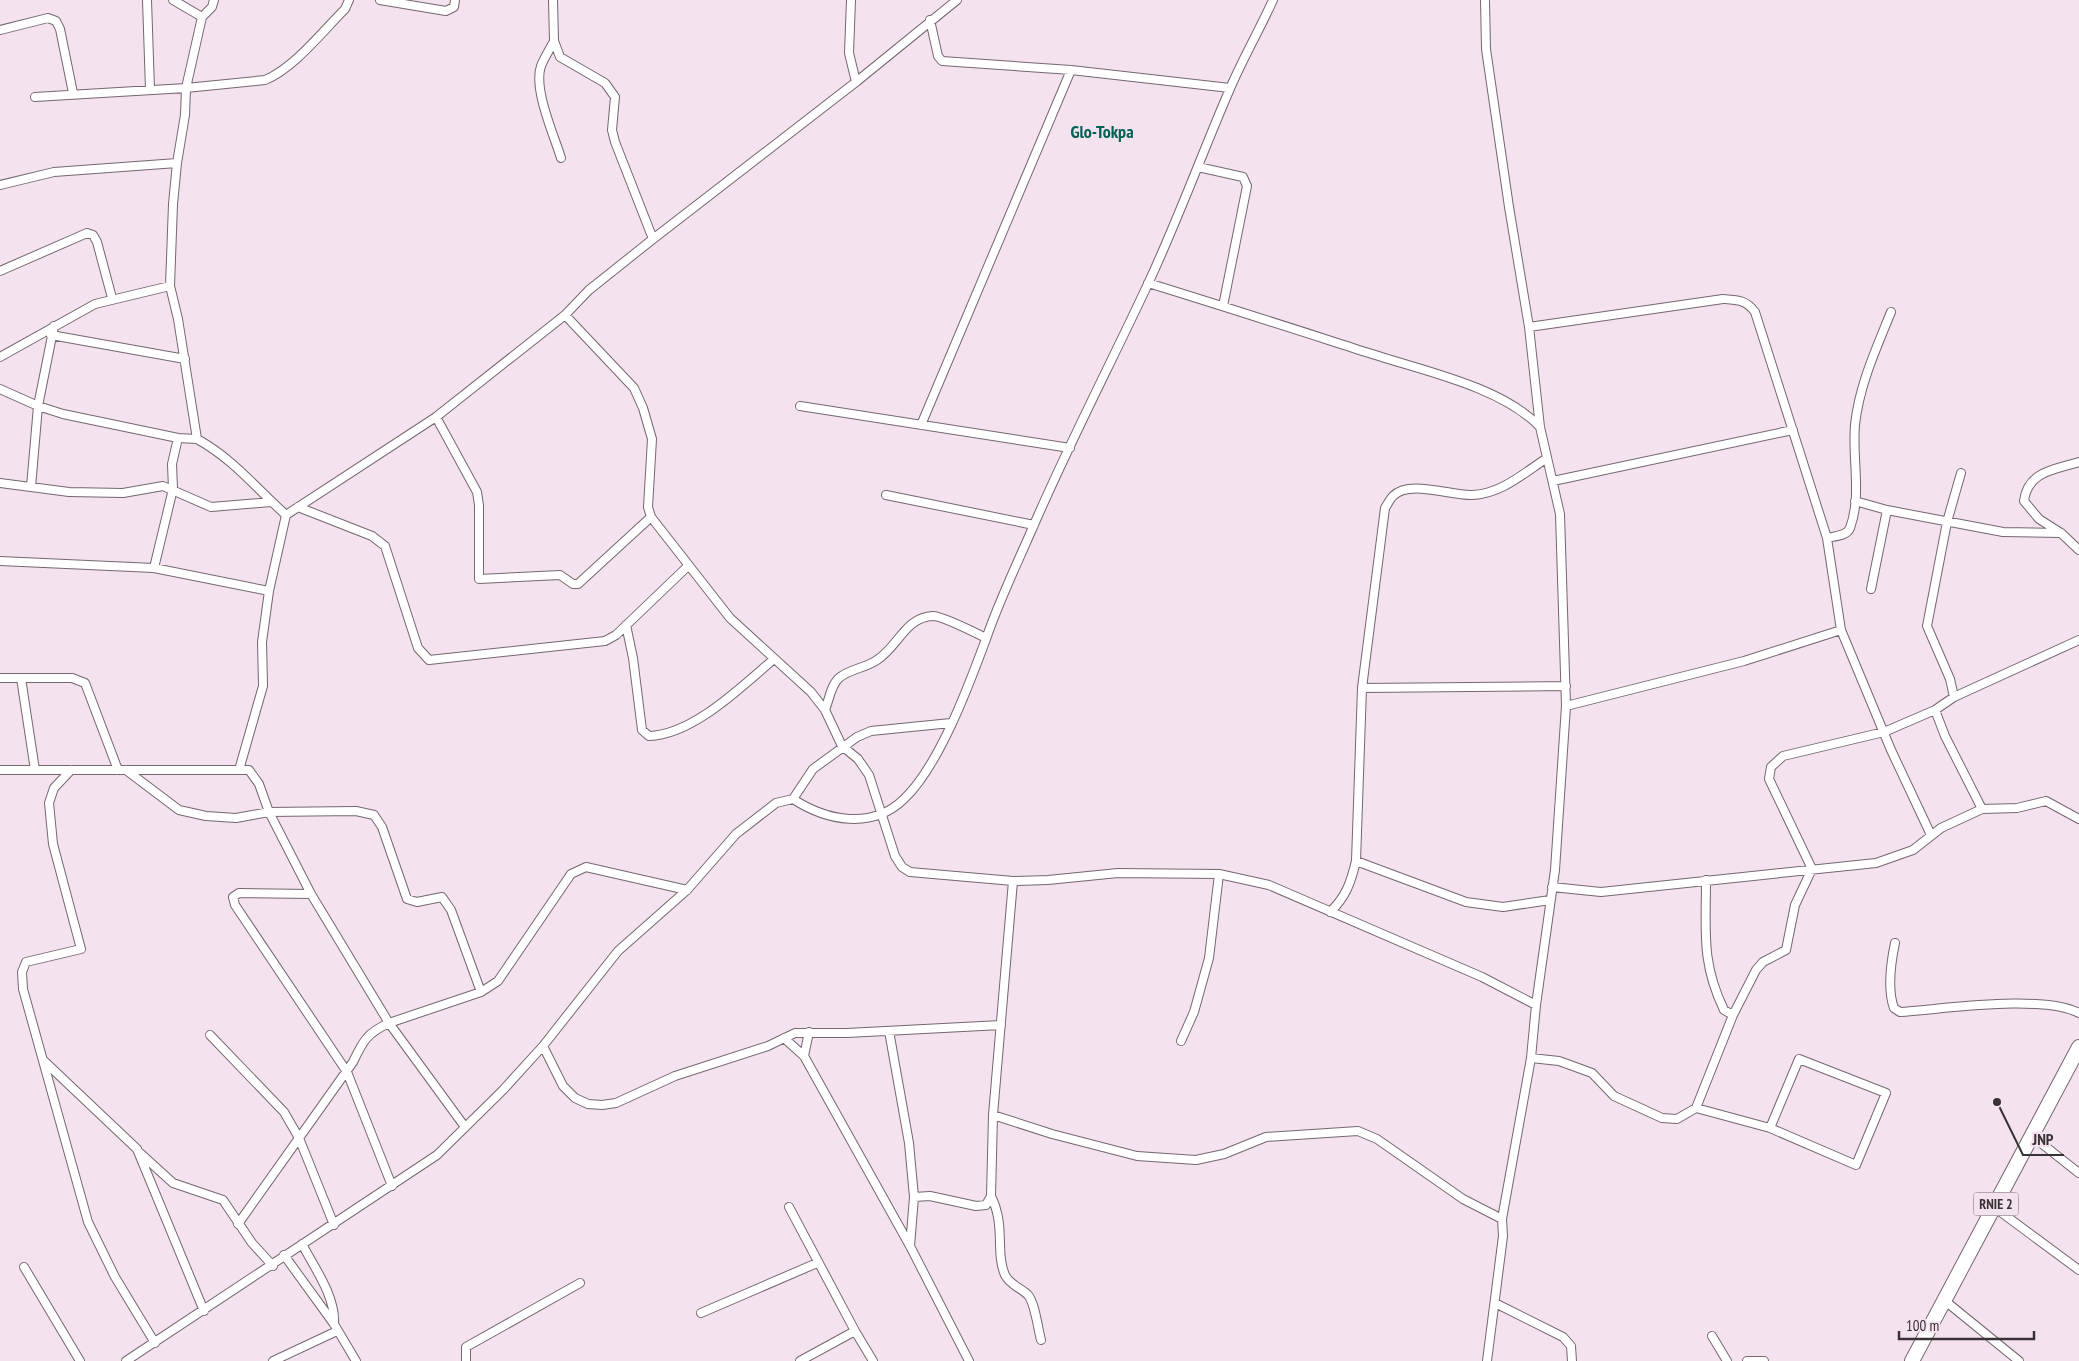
<svg xmlns="http://www.w3.org/2000/svg" width="2079" height="1361" viewBox="0 0 2079 1361" font-family="'PT Sans Narrow',sans-serif">
  <style>
    .lines { fill: none; stroke-linecap: round; stroke-linejoin: round }
    .street-casing { stroke: #756670; stroke-width: 10 }
    .highway-casing { stroke: #756670; stroke-width: 16 }
    .street { stroke: #fff; stroke-width: 8 }
    .highway { stroke: #fff; stroke-width: 14 }
    .labels { text-anchor: middle; dominant-baseline: central; stroke-width: 5; stroke-linejoin: round; paint-order: stroke }
    .shield { fill: #f4e3ee; stroke: #70676d; stroke-width: 1 }
    .shield-label { font-size: 14px; font-weight: bold; fill: #383236 }
    .quarter-label { font-size: 18px; font-weight: bold; fill: #016154; stroke: #f4e3ee }
    .leader { fill: none; stroke: #383236; stroke-width: 2 }
    .callout-dot { fill: #383236; stroke: #f4e3ee; stroke-width: 2 }
    .callout-label { font-size: 16px; text-anchor: middle; font-weight: bold; fill: #383236; stroke: #f4e3ee; stroke-width: 5; stroke-linejoin: round; paint-order: stroke }
  </style>
  <rect width="100%" height="100%" fill="#f4e3ee"/>
  <g class="lines">
    <g class="street-casing">
      <path id="street" d="M 147,0 L 150,89
        M 173,0 L 202,17
        M 214,0 L 212,7 L 202,17 L 186,88 L 185,115 L 177,163 L 173,204 L 170,286 L 178,319 L 197,439 C 232,458 256,488 286,515
        M 380,0 L 446,11 L 454,7 L 455,0
        M 553,0 L 554,41 L 560,57 L 605,83 L 615,97 L 612,130 L 615,142 L 653,239
        M 851,0 L 849,53 L 856,82
        M 1485,0 L 1486,49 L 1509,207 L 1529,327 L 1540,427 L 1560,514 L 1566,706 L 1555,870 L 1536,1005 L 1531,1058 L 1502,1219 L 1503,1236 L 1487,1361
        M 930,20 L 938,56 L 942,61 L 1071,70 L 1230,88
        M 0,30 L 48,18 L 56,21 L 60,29 L 73,93
        M 554,41 C 550,49 544,58 541,66 C 533,89 554,135 561,158
        M 35,97 L 186,88 L 265,80 C 294,68 322,32 345,9 L 349,0
        M 1198,167 L 1243,177 L 1247,186 L 1223,306
        M 0,185 L 54,172 L 177,163
        M 0,271 L 87,233 L 93,235 L 97,242 L 112,298
        M 1148,283 C 1223,306 1297,330 1372,354 C 1424,371 1502,387 1540,427
        M 565,315 L 634,388 L 643,408 L 652,439 L 648,507 L 651,517 L 730,618 L 811,692 L 825,710 L 842,746 L 858,759 L 869,775 L 895,856 L 902,867 L 910,872 L 1013,881 L 1048,880 L 1118,873 L 1219,874 L 1269,885 L 1482,977 L 1536,1005
        M 1529,327 L 1723,299 C 1738,300 1746,300 1755,312 L 1827,538 L 1841,630 L 1891,750 L 1931,835
        M 51,335 L 185,359
        M 0,357 L 95,304 L 170,286
        M 0,389 L 38,406 L 63,414 L 178,438 L 197,439
        M 800,406 L 1070,448
        M 436,417 L 477,492 L 479,505 L 479,579 L 560,575 L 573,584 L 578,584 L 651,517
        M 921,425 L 1071,70
        M 2079,462 C 2054,470 2028,471 2024,501 L 2039,519 L 2061,533 L 2079,550
        M 1553,481 L 1793,430
        M 0,483 L 69,492 L 123,493 L 163,486 L 211,507 L 271,502
        M 31,487 L 38,406 L 54,326
        M 886,495 L 1034,525
        M 1855,501 L 1887,510 L 2003,532 L 2061,533
        M 298,507 L 372,536 L 385,546 L 418,648 L 429,660 L 605,641 L 616,635 L 688,566
        M 1827,538 C 1835,536 1847,536 1850,528 C 1862,496 1852,458 1855,425 C 1859,386 1876,349 1891,312
        M 0,561 L 154,568 L 269,591
        M 154,568 L 173,489 L 172,464 L 178,438
        M 1871,589 L 1887,510
        M 626,625 L 633,658 L 642,730 L 649,736 C 693,735 742,686 774,659
        M 0,678 L 72,678 L 85,683 L 118,770
        M 21,678 L 35,770
        M 1362,688 L 1566,686
        M 1954,697 L 1950,679 L 1927,626 L 1947,522 L 1961,473
        M 1566,706 L 1744,661 L 1841,630
        M 825,710 C 829,700 831,685 839,678 C 849,669 866,668 877,660 C 898,647 905,617 933,616 C 942,616 976,633 986,638
        M 1935,710 L 1945,736 L 1982,809
        M 0,770 L 249,770 L 259,784 L 269,812 L 311,894 L 389,1023 L 465,1127
        M 71,770 L 54,788 L 49,803 L 53,844 L 81,949 L 26,962 L 22,972 L 23,989 L 88,1222 L 115,1277 L 155,1343
        M 126,770 L 179,810 L 206,816 L 236,818 L 269,812 L 356,811 L 374,815 L 382,827 L 407,899 L 417,902 L 442,897 L 451,910 L 481,992
        M 239,770 L 263,686 L 262,642 L 269,591 L 286,515 L 436,417 L 565,315 L 589,290 L 653,239 L 856,82 L 957,0
        M 793,799 L 813,769 L 857,737 L 871,731 L 951,723
        M 1356,861 L 1466,902 L 1503,907 L 1550,900
        M 1706,880 C 1706,932 1701,962 1724,1010 L 1733,1015
        M 1552,887 L 1601,892 L 1876,863 L 1913,850 L 1941,828 L 1982,809 L 2017,808 L 2046,801 L 2079,819
        M 311,894 L 239,893 L 233,897 L 235,905 L 347,1072 L 392,1186
        M 1330,912 C 1346,897 1351,882 1356,861 L 1362,688 L 1385,508 C 1387,505 1390,499 1393,496 C 1409,479 1451,496 1472,495 C 1501,494 1524,473 1547,458
        M 1895,943 C 1891,962 1887,989 1894,1008 L 1900,1012 C 1945,1009 2041,994 2079,1013
        M 889,1031 L 909,1143 L 914,1197
        M 210,1035 L 284,1112 L 299,1138 L 334,1225
        M 784,1038 L 804,1056 L 910,1246 L 969,1361
        M 1181,1041 L 1194,1012 L 1209,958 L 1219,874
        M 543,1046 L 563,1086 L 575,1098 L 588,1104 L 602,1105 L 616,1103 L 675,1076 L 768,1046 L 795,1033 L 847,1033 L 1001,1025
        M 804,1056 L 809,1032
        M 1531,1058 L 1559,1061 L 1592,1073 L 1614,1096 L 1662,1118 L 1677,1119 L 1696,1108 L 1770,1128
        M 1799,1059 L 1886,1093 L 1856,1165 L 1770,1128 Z
        M 44,1061 L 137,1149 L 204,1311
        M 1696,1108 L 1733,1015 L 1756,970 L 1763,962 L 1786,950 L 1795,905 L 1812,869 L 1769,779 L 1771,767 L 1783,756 L 1884,732 L 1935,710 L 1954,697 L 2079,640
        M 993,1115 L 1052,1134 L 1137,1156 L 1196,1160 L 1224,1154 L 1266,1137 L 1358,1131 L 1377,1139 L 1463,1199 L 1502,1219
        M 2032,1136 L 2079,1173
        M 140,1153 L 173,1183 L 223,1200 L 252,1243 L 273,1266
        M 991,1196 C 1006,1226 995,1252 1005,1275 C 1010,1285 1021,1288 1028,1295 C 1035,1303 1038,1329 1041,1340
        M 789,1207 L 855,1331
        M 1994,1207 L 2079,1270
        M 238,1224 L 353,1062 C 363,1041 367,1033 389,1023 L 481,992 L 498,981 L 571,874 L 586,867 L 687,890
        M 302,1244 C 314,1267 336,1297 334,1324
        M 910,1246 L 914,1197 L 930,1196 L 976,1206 L 986,1205 L 991,1196 L 993,1115 L 1013,881
        M 284,1255 L 334,1324 L 356,1361
        M 24,1267 L 80,1361
        M 1944,1300 L 2019,1361
        M 1495,1303 L 1563,1337 L 1571,1346 L 1572,1361
        M 701,1313 L 817,1263
        M 1712,1336 L 1727,1361
        M 126,1361 L 437,1155 L 503,1090 L 543,1046 L 618,951 L 687,890 L 736,834 L 776,803 L 793,799 C 827,821 872,830 904,799 C 939,766 969,685 986,639 C 999,601 1017,564 1033,527 C 1068,446 1109,367 1147,286 C 1177,222 1201,156 1229,91 C 1242,60 1259,31 1273,0
        M 273,1361 L 337,1331
        M 466,1361 L 466,1347 L 580,1283
        M 800,1361 L 855,1331 L 873,1361
        M 1747,1361 L 1764,1361"/>
    </g>
    <g class="highway-casing">
      <path id="highway" d="M 1912,1361 L 2079,1047"/>
    </g>
    <use href="#street" class="street"/>
    <use href="#highway" class="highway"/>
  </g>
  <g class="labels">
    <rect class="shield" x="1973.5" y="1192.5" width="45" height="23" rx="4"/>
    <g class="shield-label">
      <text x="1996" y="1204">RNIE 2</text>
    </g>
    <g class="quarter-label">
      <text x="1102" y="131">Glo-Tokpa</text>
    </g>
  </g>
  <path class="leader" d="M1997 1102L2023 1155H2064"/>
  <circle class="callout-dot" cx="1997" cy="1102" r="5"/>
  <g class="callout-label">
    <text x="2043" y="1145">JNP</text>
  </g>
  <path d="M1899 1331v8h135v-8" fill="none" stroke="#383236" stroke-width="2.5"/>
  <text x="1906" y="1331" font-size="15" fill="#383236" stroke="#f4e3ee" stroke-width="4" paint-order="stroke">100 m</text>
</svg>
